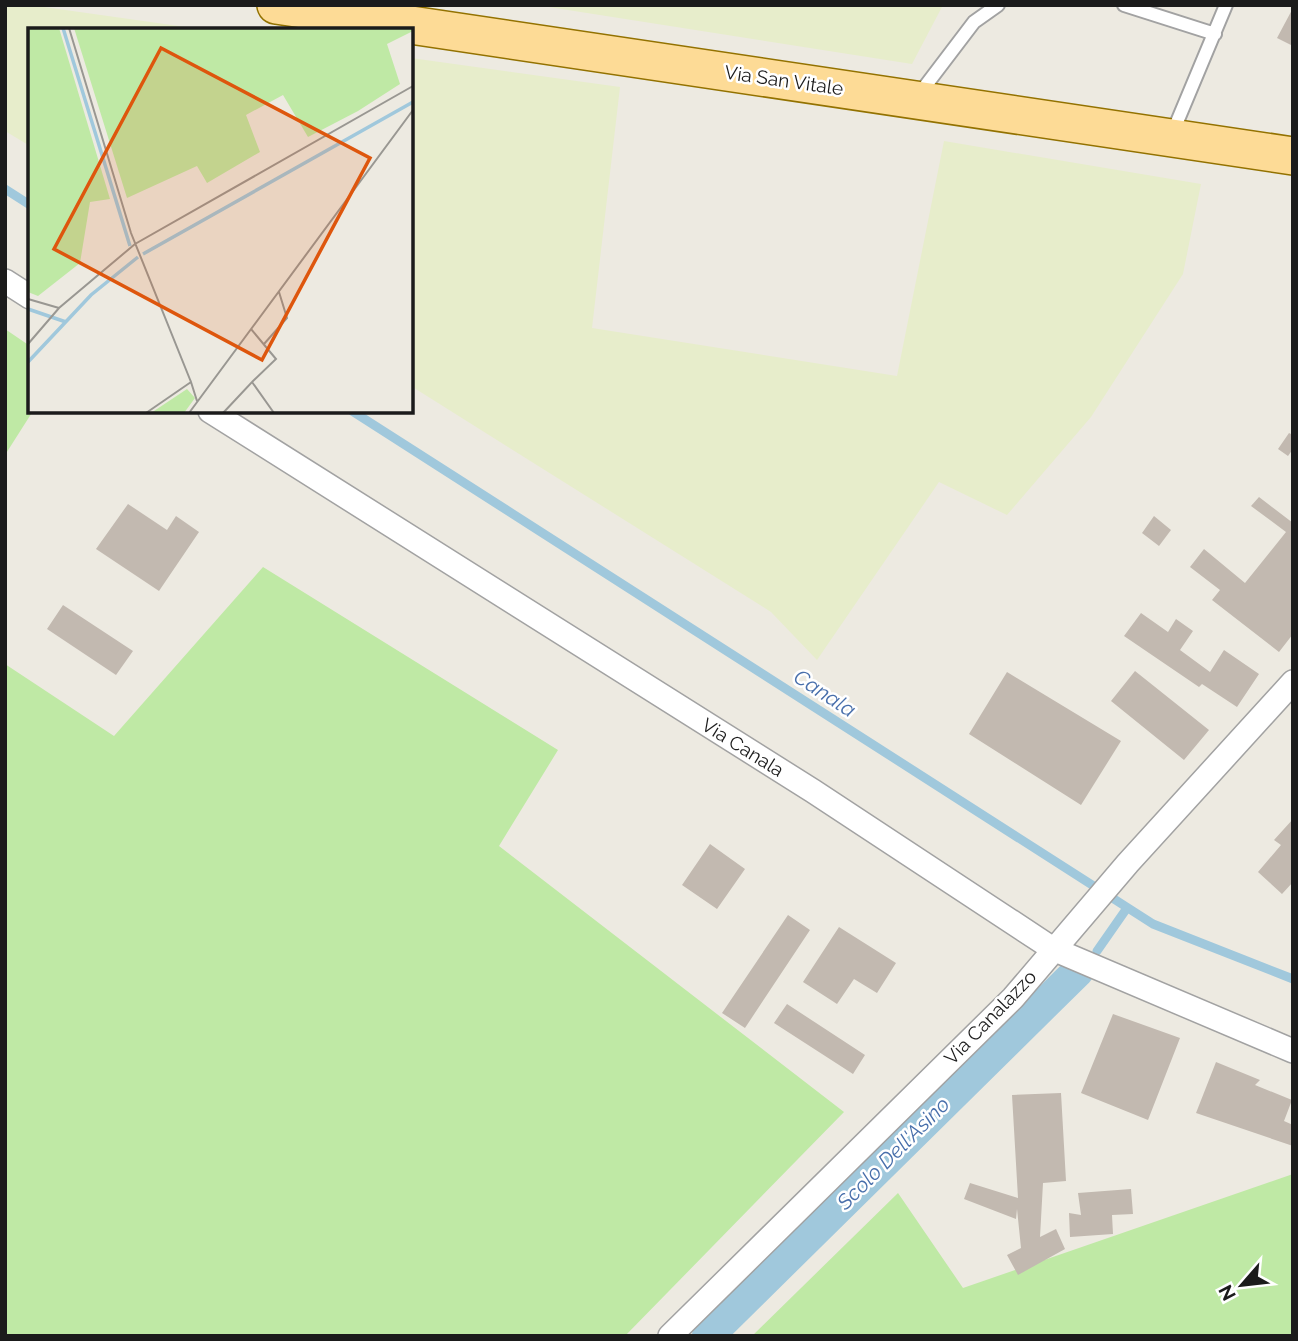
<svg xmlns="http://www.w3.org/2000/svg" width="1298" height="1341" viewBox="0 0 1298 1341" font-family="Raleway,sans-serif">
  <style>
    .farmland { fill: #e7edcb }
    .grass { fill: #bfe9a5 }
    .lines { fill: none; stroke-linecap: round; stroke-linejoin: round }
    .stream { stroke: #a0c8dc; stroke-width: 9 }
    .canal { stroke: #a0c8dc; stroke-width: 32 }
    .building { fill: #c2b9b0 }
    .lane-casing { stroke: #a2a2a2; stroke-width: 16 }
    .street-casing { stroke: #a2a2a2; stroke-width: 26 }
    .primary-casing { stroke: #937200; stroke-width: 40 }
    .lane { stroke: #fff; stroke-width: 12 }
    .street { stroke: #fff; stroke-width: 23 }
    .primary { stroke: #fddb96; stroke-width: 37 }
    .labels { text-anchor: middle; dominant-baseline: central; stroke-width: 5; stroke-linejoin: round; paint-order: stroke }
    .street-label { font-size: 19px; fill: #1b1b1b; stroke: #fff }
    .water-label { font-size: 21px; font-style: italic; fill: #486fab; stroke: #fff }
    .inset-river { fill: none; stroke: #a0c8dc; stroke-width: 3.5 }
    .inset-road { fill: none; stroke: #999792; stroke-width: 2 }
    .view { fill: #de560d; fill-opacity: 0.15; stroke: #de560d; stroke-width: 3.5 }
    .inset-edge { fill: none; stroke: #1b1b1b; stroke-width: 3.5 }
  </style>
  <rect width="100%" height="100%" fill="#edeae1"/>
  <path class="farmland" d="M 5,5 L 30,5 L 207,30 L 30,30 L 30,146 L 5,131 Z
    M 536,5 L 943,5 L 912,64 Z
    M 411,58 L 620,87 L 592,328 L 897,376 L 944,141 L 1201,184 L 1183,274 L 1091,417 L 1007,515 L 939,482 L 817,660 L 771,612 L 411,386 Z"/>
  <path class="grass" d="M 5,329 L 30,346 L 30,411 L 33,411 L 5,455 Z
    M 263,567 L 558,750 L 499,846 L 844,1112 L 625,1336 L 5,1336 L 5,664 L 114,736 Z
    M 1293,1174 L 1293,1336 L 752,1336 L 898,1193 L 963,1288 Z"/>
  <g class="lines">
    <path class="stream" d="M 5,189 L 30,205
      M 352,411 L 1153,924 L 1293,979
      M 1097,951 L 1127,908"/>
    <path class="canal" d="M 708,1336 L 1078,971"/>
  </g>
  <path class="building" d="M 1293,8 L 1293,46 L 1277,38 Z
    M 1289,433 L 1293,435 L 1293,449 L 1288,456 L 1278,449 Z
    M 1259,497 L 1293,523 L 1293,634 L 1279,652 L 1212,600 L 1220,590 L 1190,567 L 1204,549 L 1245,583 L 1286,532 L 1251,506 Z
    M 128,504 L 167,530 L 176,516 L 199,532 L 159,591 L 96,549 Z
    M 1154,516 L 1171,530 L 1159,546 L 1142,533 Z
    M 63,605 L 133,651 L 116,675 L 47,629 Z
    M 1141,613 L 1168,632 L 1176,619 L 1193,631 L 1180,650 L 1210,672 L 1224,650 L 1259,674 L 1237,707 L 1202,684 L 1199,687 L 1124,636 Z
    M 1135,671 L 1209,730 L 1184,760 L 1111,701 Z
    M 1007,672 L 1121,741 L 1081,805 L 969,734 Z
    M 1293,819 L 1293,882 L 1282,894 L 1258,872 L 1281,845 L 1274,840 Z
    M 710,844 L 745,869 L 717,909 L 682,885 Z
    M 788,915 L 810,930 L 745,1028 L 722,1013 Z
    M 839,927 L 896,963 L 877,993 L 854,979 L 837,1004 L 803,982 Z
    M 787,1004 L 865,1055 L 853,1074 L 774,1023 Z
    M 1113,1014 L 1180,1038 L 1148,1120 L 1081,1093 Z
    M 1216,1062 L 1260,1080 L 1255,1085 L 1292,1100 L 1284,1121 L 1293,1125 L 1293,1146 L 1196,1113 Z
    M 1061,1093 L 1066,1181 L 1043,1183 L 1040,1237 L 1056,1229 L 1065,1249 L 1018,1275 L 1007,1255 L 1021,1248 L 1017,1209 L 1016,1219 L 964,1199 L 970,1183 L 1018,1198 L 1012,1095 Z
    M 1131,1189 L 1133,1214 L 1112,1215 L 1113,1234 L 1070,1237 L 1069,1213 L 1081,1215 L 1078,1193 Z"/>
  <g class="lines">
    <g class="lane-casing">
      <path id="lane" d="M 1124,5 L 1215,34
        M 917,97 L 974,22 L 998,5
        M 1172,134 L 1226,5"/>
    </g>
    <g class="street-casing">
      <path id="street" d="M 5,281 L 30,297
        M 210,411 L 813,791 L 1053,949 L 1293,1051
        M 670,1336 L 1013,998 L 1128,863 L 1293,682"/>
    </g>
    <g class="primary-casing">
      <path id="primary" d="M 276,5 L 1293,156"/>
    </g>
    <use href="#lane" class="lane"/>
    <use href="#street" class="street"/>
    <use href="#primary" class="primary"/>
  </g>
  <g class="labels">
    <g class="street-label">
      <text transform="translate(784 80) rotate(8)">Via San Vitale</text>
      <text transform="translate(743 747) rotate(32)">Via Canala</text>
      <text transform="translate(990 1017) rotate(-46)">Via Canalazzo</text>
    </g>
    <g class="water-label">
      <text transform="translate(825 693) rotate(33)">Canala</text>
      <text transform="translate(893 1153) rotate(-45)">Scolo Dell'Asino</text>
    </g>
  </g>
  <g transform="translate(28 28)">
    <rect width="385" height="385" fill="#edeae1"/>
    <path d="M 0,0 L 31,0 L 82,171 L 62,174 L 52,235 L 10,268 L 0,264 ZM 46,0 L 385,0 L 385,3 L 359,16 L 372,56 L 330,83 L 280,109 L 255,67 L 218,87 L 232,124 L 179,155 L 169,138 L 99,170 ZM 159,361 L 167,370 L 156,385 L 123,385 Z" fill="#bfe9a5"/>
    <path class="inset-river" d="M 35,0 L 102,218M 115,226 L 385,74M 0,281 L 38,294M 0,334 L 63,267 L 110,229"/>
    <path class="inset-road" d="M 41,0 L 103,205 L 163,354M 0,271 L 31,280M 223,301 L 248,331 L 224,354M 0,316 L 31,280 L 107,216 L 385,58M 236,316 L 259,290 L 251,264M 118,385 L 163,354 L 169,373M 161,385 L 385,82M 195,385 L 224,354 L 246,385"/>
    <path class="view" d="M 133,20 L 342,130 L 234,332 L 26,221 Z"/>
    <rect width="385" height="385" class="inset-edge"/>
  </g>
  <rect width="1298" height="1341" fill="none" stroke="#1b1b1b" stroke-width="14"/>
  <g transform="translate(1242 1285) rotate(242)" stroke="#ffffff" stroke-width="5" paint-order="stroke">
  <path d="M0-5L12 26L0 18L-12 26Z" fill="#1b1b1b"/>
  <text y="-10" font-size="19" font-weight="bold" text-anchor="middle" fill="#1b1b1b">N</text>
  </g>
</svg>
